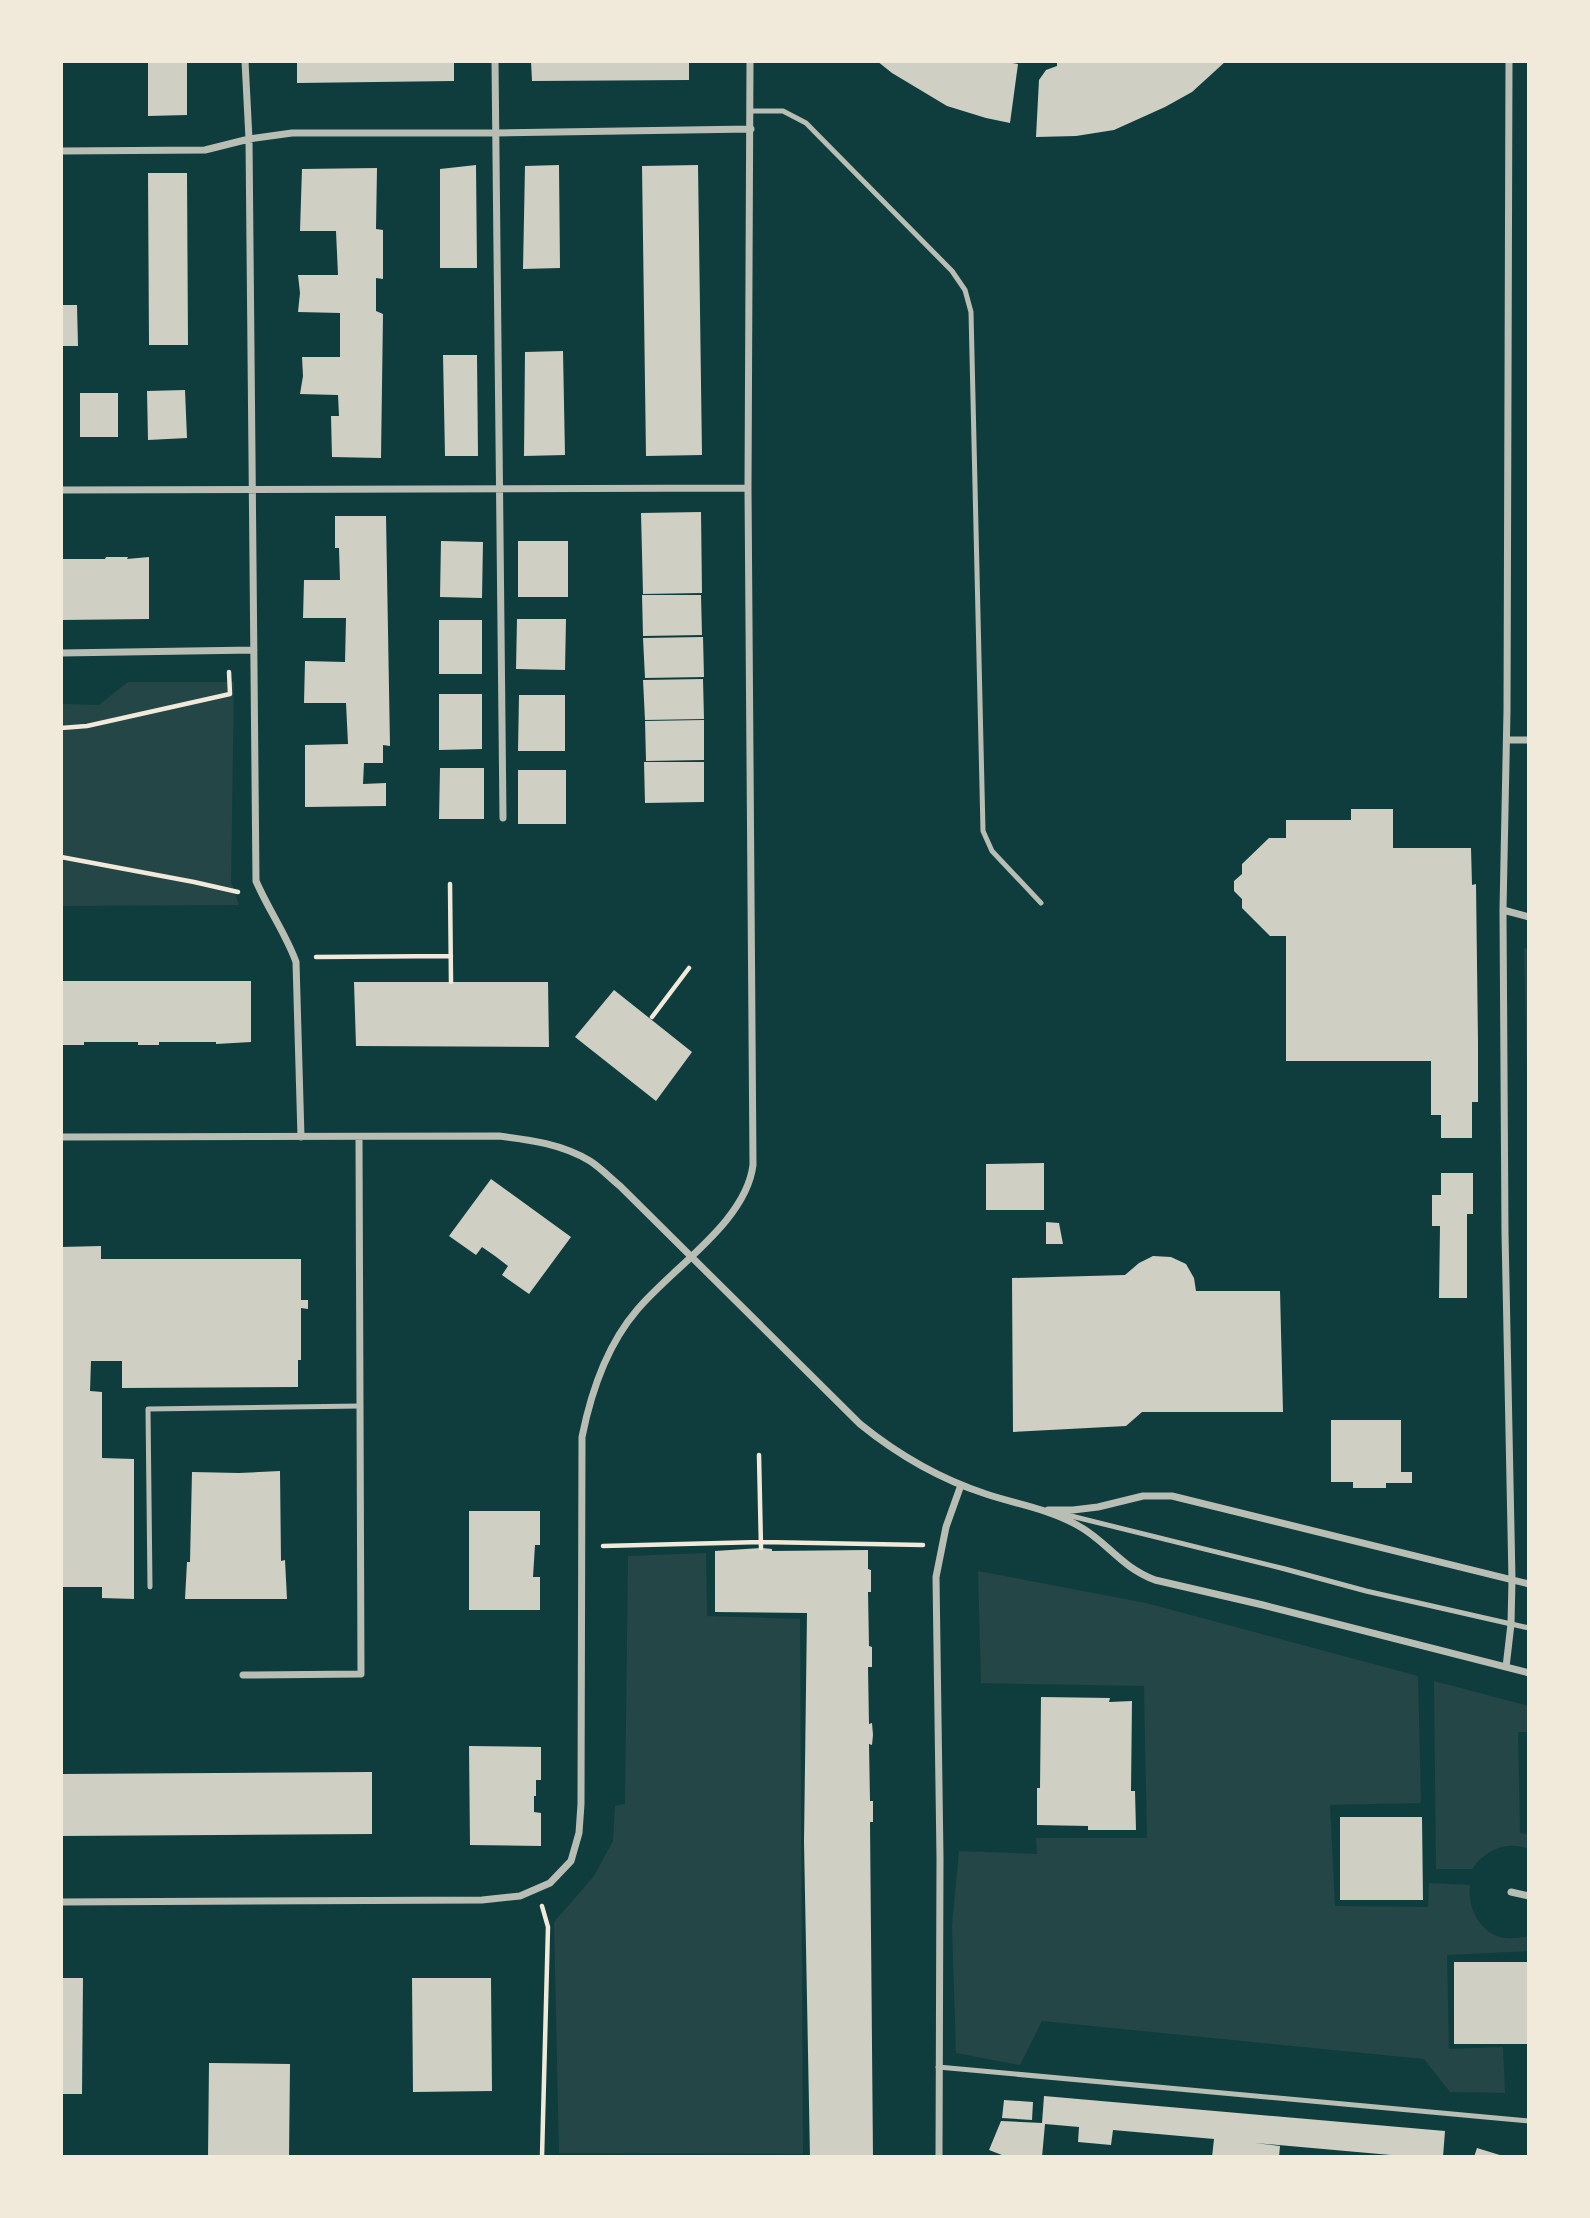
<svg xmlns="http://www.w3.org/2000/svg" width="1590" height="2218" viewBox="0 0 1590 2218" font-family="'Titillium Web',sans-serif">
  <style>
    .green { fill: #244646 }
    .building { fill: #cfcfc3 }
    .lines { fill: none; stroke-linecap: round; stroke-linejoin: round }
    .path { stroke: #f1e9da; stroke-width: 4.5 }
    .service { stroke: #b8beb3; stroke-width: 5 }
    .minor { stroke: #b8beb3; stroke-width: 7 }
  </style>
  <rect width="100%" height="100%" fill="#0f3d3e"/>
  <path class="green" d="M 128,682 L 234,682 L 231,882 L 239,905 L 61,906 L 61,704 L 99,705 Z
    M 1524,948 L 1529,949 L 1529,1165 L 1529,1164 Z
    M 706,1553 L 707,1616 L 800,1619 L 803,2154 L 559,2153 L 554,1922 L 594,1876 L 613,1841 L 615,1806 L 625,1804 L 628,1556 Z
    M 978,1571 L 1146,1603 L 1418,1676 L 1421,1803 L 1330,1805 L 1335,1906 L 1428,1907 L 1429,1883 L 1470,1885 C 1467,1908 1481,1936 1506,1938 C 1514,1939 1522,1937 1529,1937 L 1529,1951 L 1447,1955 L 1449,2049 L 1503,2047 L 1505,2093 L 1450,2092 L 1424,2059 L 1042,2021 L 1020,2065 L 956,2053 L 952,1925 L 959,1851 L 1037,1854 L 1036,1838 L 1147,1838 L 1144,1686 L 981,1683 Z
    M 1434,1681 L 1529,1706 L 1529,1732 L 1518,1732 L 1520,1833 L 1529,1834 L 1529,1849 C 1506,1840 1485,1850 1472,1869 L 1436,1869 Z"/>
  <path class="building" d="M 148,61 L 187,61 L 187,115 L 148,116 Z
    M 297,61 L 454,61 L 454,81 L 297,83 Z
    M 531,61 L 689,61 L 689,80 L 532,81 Z
    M 877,61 L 1001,61 L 1018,64 L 1010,123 L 986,118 L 947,106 L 892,73 Z
    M 1057,61 L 1226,61 L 1192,92 L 1165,107 L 1114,130 L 1076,136 L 1036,137 L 1039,80 L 1046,70 L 1057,66 Z
    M 476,165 L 477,268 L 440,268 L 440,169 Z
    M 559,165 L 560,268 L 523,269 L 525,166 Z
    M 698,165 L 702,455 L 646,456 L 642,166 Z
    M 377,168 L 376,229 L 383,230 L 383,279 L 376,278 L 376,311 L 383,314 L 381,458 L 332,457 L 331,416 L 339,416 L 338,395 L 300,394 L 303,376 L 302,357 L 340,357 L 340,313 L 298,312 L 300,293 L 298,275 L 338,275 L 336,231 L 300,231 L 302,169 Z
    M 148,173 L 187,173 L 188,345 L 149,345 Z
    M 61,305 L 77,305 L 78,346 L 61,346 Z
    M 563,351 L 565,455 L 524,456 L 525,352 Z
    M 443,355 L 477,355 L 478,456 L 445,456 Z
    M 185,390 L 187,438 L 148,440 L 147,391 Z
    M 80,393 L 118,393 L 118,437 L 80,437 Z
    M 701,512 L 702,593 L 643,594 L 641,513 Z
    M 335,516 L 386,516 L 390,746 L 383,745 L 383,763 L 364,763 L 363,784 L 386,783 L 386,806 L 305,807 L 305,745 L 348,744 L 346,703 L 304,703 L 305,661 L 345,662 L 346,618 L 303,618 L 304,580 L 340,580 L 339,548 L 335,548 Z
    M 441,541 L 483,542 L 482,598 L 440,597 Z
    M 518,541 L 568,541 L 568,597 L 518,597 Z
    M 106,557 L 128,557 L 127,559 L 149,557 L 149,619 L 61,620 L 61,559 L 105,559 Z
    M 642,595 L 701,595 L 702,635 L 643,636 Z
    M 517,619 L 566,619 L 565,670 L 516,669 Z
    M 439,620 L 482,620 L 482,674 L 439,674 Z
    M 703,637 L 704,677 L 645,678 L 643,638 Z
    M 703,679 L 704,719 L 645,720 L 643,680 Z
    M 439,694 L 482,694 L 482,749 L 439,750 Z
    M 519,695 L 565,695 L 565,751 L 518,751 Z
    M 704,720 L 704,760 L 646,761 L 645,721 Z
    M 644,762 L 704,762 L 704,802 L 645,803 Z
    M 440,768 L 484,768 L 484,819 L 439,819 Z
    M 518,770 L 566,770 L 566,824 L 518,824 Z
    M 1351,809 L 1393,809 L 1393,848 L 1471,848 L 1472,885 L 1476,884 L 1478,1042 L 1478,1102 L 1472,1102 L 1472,1138 L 1441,1138 L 1441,1115 L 1431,1115 L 1431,1061 L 1286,1061 L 1286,936 L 1270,936 L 1242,908 L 1242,899 L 1234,891 L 1234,881 L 1242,874 L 1242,864 L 1269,838 L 1286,838 L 1286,820 L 1351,820 Z
    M 61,981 L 251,981 L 251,1042 L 216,1044 L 216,1042 L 159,1042 L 159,1045 L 138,1045 L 138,1042 L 84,1042 L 84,1045 L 63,1045 L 63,1042 L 61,1042 Z
    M 354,982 L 548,982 L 549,1047 L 356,1046 Z
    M 614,990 L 692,1052 L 656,1101 L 575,1037 Z
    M 1044,1163 L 1044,1210 L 986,1210 L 986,1164 Z
    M 1441,1173 L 1473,1173 L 1473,1214 L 1467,1214 L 1467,1298 L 1439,1298 L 1440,1226 L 1432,1226 L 1432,1195 L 1441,1195 Z
    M 491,1179 L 571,1237 L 529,1294 L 502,1275 L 508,1266 L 495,1256 L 482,1247 L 476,1255 L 449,1236 Z
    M 1046,1222 L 1059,1223 L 1063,1244 L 1046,1244 Z
    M 101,1246 L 101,1259 L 301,1259 L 301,1300 L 308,1300 L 308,1309 L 301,1308 L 301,1360 L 298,1360 L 298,1387 L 122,1388 L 122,1361 L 91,1361 L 90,1391 L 102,1392 L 102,1458 L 134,1459 L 134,1599 L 102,1598 L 102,1587 L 61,1587 L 61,1247 Z
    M 1153,1256 L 1171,1257 L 1186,1264 L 1194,1278 L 1196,1291 L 1280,1291 L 1283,1412 L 1142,1412 L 1126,1426 L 1013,1432 L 1012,1278 L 1125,1275 L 1139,1263 Z
    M 1331,1420 L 1401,1420 L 1401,1472 L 1412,1472 L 1412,1483 L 1386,1483 L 1386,1488 L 1353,1488 L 1353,1482 L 1331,1482 Z
    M 280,1471 L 281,1561 L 285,1560 L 287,1599 L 185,1599 L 187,1562 L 190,1562 L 192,1472 L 239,1473 Z
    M 469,1511 L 540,1511 L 540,1545 L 535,1545 L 533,1577 L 540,1577 L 540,1610 L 469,1610 Z
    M 761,1548 L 772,1549 L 772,1551 L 868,1550 L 868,1569 L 871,1570 L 871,1592 L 868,1592 L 869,1646 L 872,1647 L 872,1667 L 868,1667 L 869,1724 L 872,1723 L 873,1735 L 872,1745 L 869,1744 L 870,1801 L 873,1801 L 873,1822 L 870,1822 L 873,2157 L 810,2157 L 804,1842 L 807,1613 L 715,1612 L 715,1551 Z
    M 1041,1697 L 1110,1698 L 1109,1702 L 1132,1701 L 1131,1791 L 1135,1791 L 1136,1830 L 1088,1830 L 1088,1826 L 1037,1825 L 1037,1788 L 1040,1788 Z
    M 469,1746 L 541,1747 L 541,1780 L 536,1780 L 536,1796 L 534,1796 L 534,1812 L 541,1813 L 541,1846 L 470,1845 Z
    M 372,1772 L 372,1834 L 61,1836 L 61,1774 Z
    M 1340,1817 L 1422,1817 L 1423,1900 L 1340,1900 Z
    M 1454,1962 L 1529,1962 L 1529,2044 L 1454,2044 Z
    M 61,1978 L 83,1978 L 82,2094 L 61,2094 Z
    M 412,1978 L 491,1978 L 492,2091 L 413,2092 Z
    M 209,2063 L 290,2064 L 289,2157 L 208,2157 Z
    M 1044,2096 L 1445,2131 L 1443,2157 L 1413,2157 L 1255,2143 L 1280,2146 L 1279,2157 L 1212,2157 L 1214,2139 L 1113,2130 L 1111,2145 L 1078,2142 L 1079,2127 L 1045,2124 L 1042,2157 L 1007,2157 L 989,2150 L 1001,2121 L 1042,2123 Z
    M 1004,2100 L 1033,2102 L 1032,2120 L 1002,2118 Z
    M 1477,2148 L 1503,2156 L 1503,2157 L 1474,2157 Z"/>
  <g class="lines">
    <path class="path" d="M 61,728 L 87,726 L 230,694 L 229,672
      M 61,857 L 194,882 L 238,892
      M 450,884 L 451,982
      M 316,957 L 451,956
      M 652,1017 L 689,968
      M 759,1455 L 761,1548
      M 603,1546 L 761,1542 L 923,1545
      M 542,1906 L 548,1927 L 542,2157"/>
    <path class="service" d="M 751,111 L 783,111 L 806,123 L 952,271 L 965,290 L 971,312 L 983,831 L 992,851 L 1041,903
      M 1059,1513 L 1285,1569 L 1366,1591 L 1529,1628
      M 150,1587 L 148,1409 L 360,1406
      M 938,2067 L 1529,2121"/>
    <path class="minor" d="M 245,61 L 249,139 L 256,881 C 268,909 286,934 296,962 L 301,1137
      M 495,61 L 503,818
      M 61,151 L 205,150 L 249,139 L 292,133 L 496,133 L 751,129
      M 61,490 L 748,488
      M 61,653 L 254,650
      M 1507,740 L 1529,740
      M 1503,910 L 1529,917
      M 61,1137 L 499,1136 C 531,1140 562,1144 590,1161 C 601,1168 610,1178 620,1186 L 860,1424 C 897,1454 940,1479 986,1494 C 1016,1504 1049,1509 1077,1525 C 1107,1541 1120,1567 1155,1580 L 1263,1605 L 1529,1673
      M 1048,1510 L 1073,1510 L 1098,1507 L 1143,1496 L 1172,1496 L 1529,1584
      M 1506,1667 L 1511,1624 L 1512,1580 L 1505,1233 L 1503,910 L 1507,711 L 1509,61
      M 243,1675 L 361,1674 L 359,1138
      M 1511,1892 L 1529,1896
      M 61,1902 L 482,1900 L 520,1896 L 550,1883 L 571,1861 L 579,1833 L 581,1804 L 582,1437 C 591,1392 607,1345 637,1310 C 673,1267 746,1222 753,1165 L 748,488 L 750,61
      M 939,2157 L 940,1858 L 936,1577 L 946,1527 L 961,1485"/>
  </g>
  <rect width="1590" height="2218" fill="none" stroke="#f1e9da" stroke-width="126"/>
</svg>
